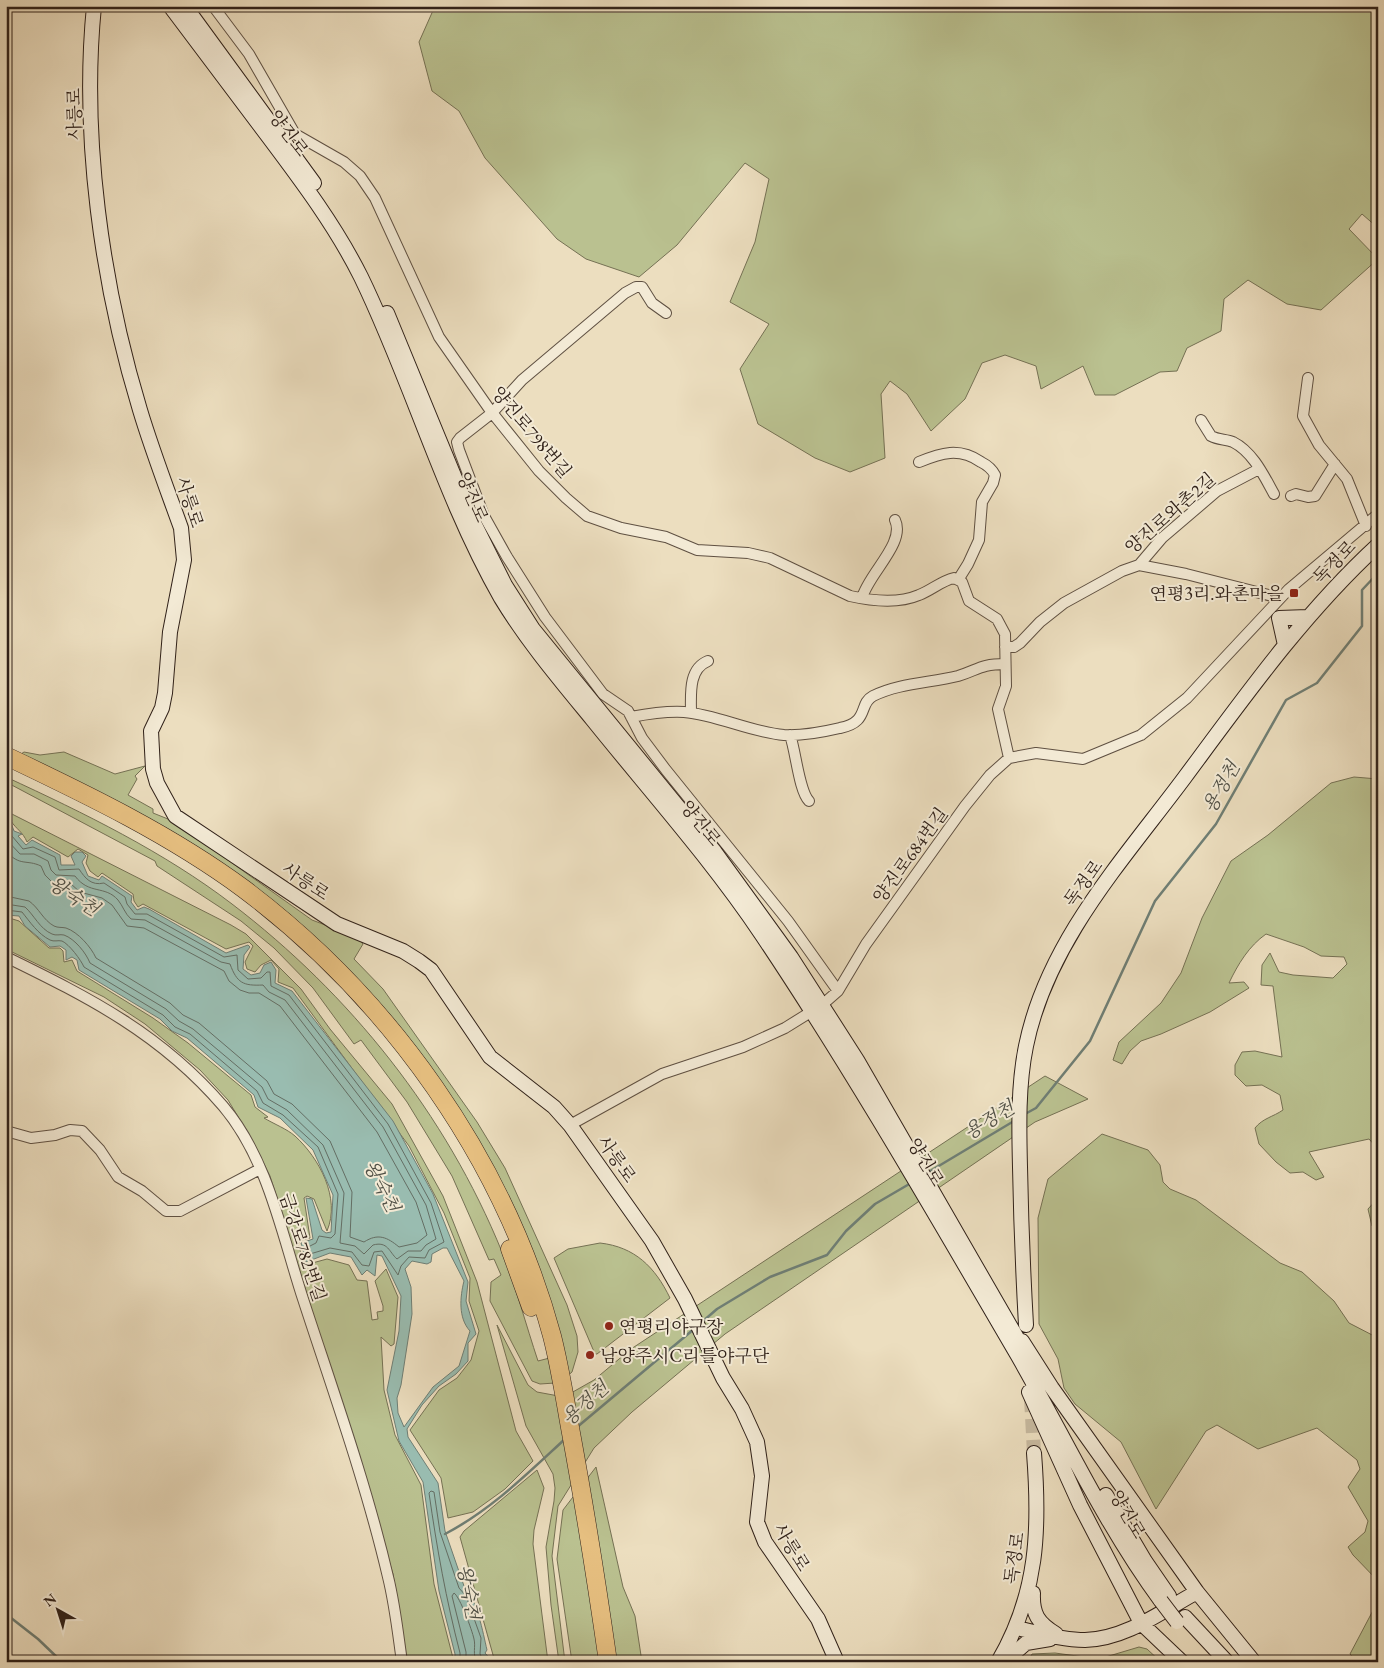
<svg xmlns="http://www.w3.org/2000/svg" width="1384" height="1668" viewBox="0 0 1384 1668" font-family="'EB Garamond','Noto Serif KR',serif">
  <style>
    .green { fill: #bac190; stroke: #757154 }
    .water { fill: #99bcb0; stroke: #6f7e74; fill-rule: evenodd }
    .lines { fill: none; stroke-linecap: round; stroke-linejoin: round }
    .shore { stroke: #646e64; stroke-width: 1 }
    .stream { stroke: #6f7e74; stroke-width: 2.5 }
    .secondary-tunnel { stroke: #c6b89e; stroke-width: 14; stroke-dasharray: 14 7; stroke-linecap: butt }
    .street-casing { stroke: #5f5042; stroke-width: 12 }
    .secondary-casing { stroke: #302119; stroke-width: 16 }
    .highway-casing { stroke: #302119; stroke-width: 19 }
    .street { stroke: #f3ead5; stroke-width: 10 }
    .secondary { stroke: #f3ead5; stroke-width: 14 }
    .highway { stroke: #e6bf80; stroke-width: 18 }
    .secondary-bridge-casing { stroke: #302119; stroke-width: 16; stroke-linecap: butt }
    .secondary-bridge { stroke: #f3ead5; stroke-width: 14 }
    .poi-dot { fill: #8f2418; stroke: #f3ead5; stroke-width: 2 }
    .labels { text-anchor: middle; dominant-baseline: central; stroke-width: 4; stroke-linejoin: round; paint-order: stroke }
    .street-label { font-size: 18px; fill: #302119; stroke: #f3ead5 }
    .poi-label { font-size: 18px; fill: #302119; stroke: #f3ead5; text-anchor: start }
    .water-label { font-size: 19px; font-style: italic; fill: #505046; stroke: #f3ead5 }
  </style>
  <rect width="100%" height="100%" fill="#ecdebf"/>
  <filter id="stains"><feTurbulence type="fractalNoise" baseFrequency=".004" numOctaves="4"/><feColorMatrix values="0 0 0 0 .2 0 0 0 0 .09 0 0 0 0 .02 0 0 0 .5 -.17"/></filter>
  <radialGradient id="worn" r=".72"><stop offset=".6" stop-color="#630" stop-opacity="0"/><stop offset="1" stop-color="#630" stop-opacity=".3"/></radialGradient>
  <path class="green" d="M 435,6 L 1378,6 L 1378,228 L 1362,214 L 1349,229 L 1378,259 L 1321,310 L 1287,304 L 1248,280 L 1224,299 L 1221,331 L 1187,348 L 1177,371 L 1160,372 L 1115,395 L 1095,395 L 1083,366 L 1041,389 L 1036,366 L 1005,355 L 982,363 L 965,399 L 931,431 L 907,394 L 890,381 L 881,394 L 885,458 L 850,472 L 815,458 L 758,424 L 740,369 L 769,324 L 730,302 L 755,242 L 769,179 L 745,163 L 677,245 L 639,277 L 586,259 L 557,239 L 485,158 L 459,111 L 432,91 L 419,42 Z
    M 24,752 L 40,755 L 64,752 L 115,774 L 145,766 L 135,776 L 137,779 L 128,795 L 153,809 L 153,813 L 173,821 L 312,920 L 357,937 L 363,944 L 354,959 L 383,989 L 477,1122 L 505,1168 L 567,1305 L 577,1336 L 578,1352 L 572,1372 L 564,1379 L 555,1383 L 540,1384 L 532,1381 L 490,1301 L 491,1282 L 501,1275 L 494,1259 L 489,1260 L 452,1176 L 407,1102 L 361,1040 L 354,1044 L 313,988 L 274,948 L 241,921 L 157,866 L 155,861 L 6,782 L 6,777 C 84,813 164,852 232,904 C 350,994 446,1114 502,1252 C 516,1287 526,1325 538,1361 L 565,1354 C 550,1292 522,1240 493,1184 C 477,1152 462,1116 443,1086 C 384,996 304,917 214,858 C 153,818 87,786 21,754 Z
    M 1354,777 L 1378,779 L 1378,1149 L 1369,1139 L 1309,1152 L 1324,1177 L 1316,1180 L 1303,1172 L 1290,1173 L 1276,1162 L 1259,1144 L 1255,1128 C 1263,1118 1273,1117 1283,1110 L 1280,1095 L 1262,1085 L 1246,1086 L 1235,1075 L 1235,1065 L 1242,1052 L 1255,1051 L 1282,1057 L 1273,986 L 1261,985 L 1262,965 L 1270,953 L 1279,972 L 1293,975 L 1333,978 L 1347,964 L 1344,957 L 1321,956 L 1304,947 L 1266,934 C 1249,946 1238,964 1229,983 L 1244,982 L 1249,988 L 1210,1012 L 1161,1034 L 1141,1041 L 1130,1051 L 1122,1064 L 1113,1060 L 1119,1042 L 1161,1003 L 1181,973 L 1202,918 L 1231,861 L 1268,835 L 1331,783 Z
    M 6,811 L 231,925 L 246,934 L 301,989 L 330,1029 L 392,1104 L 443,1196 L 477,1282 L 516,1431 L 533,1461 L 505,1489 L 473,1512 L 448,1518 L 441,1478 L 410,1430 L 439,1390 L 457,1378 L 471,1360 L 479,1331 L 469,1301 L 470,1278 L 444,1213 L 409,1146 L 293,988 L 278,982 L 279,969 L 271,960 L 261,965 L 255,972 L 247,969 L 245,962 L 253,946 L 249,942 L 226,949 L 143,904 L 138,907 L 134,901 L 133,894 L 102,873 L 98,877 L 90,871 L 86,863 L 88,855 L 78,849 L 68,857 L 33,837 L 27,842 C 23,832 16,829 11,821 L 6,822 Z
    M 6,917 L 19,921 L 49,948 L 60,948 L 63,951 L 64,962 L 72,960 L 77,971 L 153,1018 L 188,1043 L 251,1095 L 255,1107 L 268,1117 L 264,1118 C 274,1124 287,1129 295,1136 C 319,1158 341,1198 327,1231 L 314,1199 L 307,1196 L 304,1198 L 310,1238 L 302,1240 L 298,1244 L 305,1265 L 327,1259 L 349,1265 L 357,1280 L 367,1281 L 372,1320 L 378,1319 L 377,1312 L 383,1311 L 383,1306 L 375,1281 L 386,1269 L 398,1297 L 394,1344 L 391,1346 L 381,1337 L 384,1390 L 395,1435 L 421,1485 L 434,1584 L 454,1662 L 407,1662 L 393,1574 L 283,1217 L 270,1176 L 252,1140 L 228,1100 L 200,1070 L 145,1024 L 104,997 L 6,949 Z
    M 1045,1076 L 1088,1099 L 1035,1122 L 725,1334 L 632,1412 L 594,1448 L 558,1506 L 552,1556 L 565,1662 L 559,1662 L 551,1605 L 546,1547 L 554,1501 L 555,1488 L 553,1474 L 526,1426 L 497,1325 L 528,1385 L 537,1392 L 564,1397 L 594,1380 L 631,1349 Z
    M 1102,1134 L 1148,1150 L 1160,1165 L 1163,1182 L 1170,1189 L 1196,1200 L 1280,1263 L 1302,1272 L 1334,1301 L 1349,1323 L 1378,1338 L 1378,1581 L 1353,1555 L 1348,1547 L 1365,1532 L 1368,1521 L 1348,1487 L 1360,1469 L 1357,1460 L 1317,1428 L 1258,1449 L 1217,1425 L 1206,1431 L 1156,1509 L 1121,1442 L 1075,1404 L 1064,1388 L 1058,1359 L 1039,1324 L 1038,1218 L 1048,1179 Z
    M 1378,1198 L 1378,1231 L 1372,1226 L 1368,1209 Z
    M 600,1243 C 635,1247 655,1267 670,1298 L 597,1354 L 595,1354 L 554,1258 L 568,1249 Z
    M 596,1467 L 623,1587 L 635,1616 L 642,1662 L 572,1662 L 557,1559 L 563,1510 Z
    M 537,1470 L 544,1488 L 534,1530 L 533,1544 L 548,1662 L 495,1662 L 460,1537 L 464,1531 Z
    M 1378,1601 L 1378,1662 L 1357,1662 L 1350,1654 Z
    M 1139,1647 L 1147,1649 L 1161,1662 L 1028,1662 L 1032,1654 L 1055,1653 L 1099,1659 Z"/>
  <path class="water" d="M 11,823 L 14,831 L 22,834 L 18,836 L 26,845 L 32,840 L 60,855 L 61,865 L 75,865 L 71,856 L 75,852 L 82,852 L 86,856 L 82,862 L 88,876 L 99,880 L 102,876 L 132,896 L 131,902 L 137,910 L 144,907 L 149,909 L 226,953 L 248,945 L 250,947 L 244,955 L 243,969 L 251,975 L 260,973 L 264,965 L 271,962 L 276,970 L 275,983 L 292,991 L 393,1121 L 433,1194 L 468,1282 L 466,1301 L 476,1334 L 468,1343 L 468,1361 L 456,1374 L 439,1386 L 422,1405 L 407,1429 L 408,1437 L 438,1483 L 445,1531 L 464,1586 C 477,1599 483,1633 487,1650 L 485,1653 L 493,1662 L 455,1662 L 455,1654 L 439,1591 L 423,1482 L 399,1441 L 387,1390 L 399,1331 L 401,1296 L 382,1256 L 377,1255 L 375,1276 L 367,1270 L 362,1275 L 351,1257 L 330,1253 L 306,1262 L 301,1243 L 313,1239 L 306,1198 L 312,1199 L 322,1230 L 326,1233 L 331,1232 L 333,1195 L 313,1150 L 280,1118 L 258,1107 L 254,1095 L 187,1038 L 172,1031 L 160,1019 L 79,970 L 77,960 L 72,957 L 66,960 L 66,950 L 60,946 L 50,947 L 25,926 L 19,916 L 6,915 L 6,824 ZM 443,1248 L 447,1248 L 464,1281 C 460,1297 458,1318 470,1331 L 459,1366 L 433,1387 L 404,1427 L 398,1413 L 397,1398 L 401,1385 L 412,1314 L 411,1287 L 405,1269 L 412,1261 L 427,1264 L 431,1262 L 432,1254 Z"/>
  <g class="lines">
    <path class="shore" d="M 6,829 L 23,849 L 33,847 L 55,857 L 59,870 L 79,869 C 85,878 91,886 104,883 L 125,897 L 127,904 L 135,914 L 147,914 L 224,957 L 237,955 L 238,970 L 248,979 L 261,978 L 267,972 L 270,972 L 271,986 L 289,995 L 388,1124 L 431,1203 L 444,1242 L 429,1250 L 425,1258 L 409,1257 L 401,1266 L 398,1275 L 382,1251 L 374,1252 L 369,1266 L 362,1265 L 352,1252 L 330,1248 L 310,1254 L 308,1247 L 316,1243 L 319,1236 L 331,1238 L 335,1234 L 338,1194 L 318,1147 L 283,1115 L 263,1103 L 257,1091 L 190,1034 L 175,1027 L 163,1015 L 84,967 C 81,960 69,944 62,941 C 58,940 54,942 50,940 C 38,934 30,922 22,912 L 6,910
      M 6,839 L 20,854 L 34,854 L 48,861 L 51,870 L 56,875 L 75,876 C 89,895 105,885 118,900 C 123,906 125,914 131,919 L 145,920 L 221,962 L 230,964 C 237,983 243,986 263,985 L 269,992 L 285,1000 L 383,1127 L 426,1205 L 436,1239 L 426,1245 L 421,1251 L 408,1251 L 397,1259 C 389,1252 388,1241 373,1245 L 364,1254 L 355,1246 L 340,1243 L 344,1193 L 323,1145 L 287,1110 L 268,1099 L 262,1087 L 193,1029 L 179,1021 L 166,1009 L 90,963 C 86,953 75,939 64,935 C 60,934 56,936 52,934 C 40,929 34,915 25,907 L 6,904
      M 6,851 C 20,867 26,859 41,866 L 45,875 L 52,882 L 71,884 L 80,892 L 102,898 L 112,905 L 127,926 L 144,928 L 224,971 L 229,981 L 240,990 L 249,993 L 259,993 L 280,1006 L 377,1132 L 416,1202 L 427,1235 L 417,1243 L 399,1247 C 387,1237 378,1233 364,1242 L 350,1237 L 352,1192 L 330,1141 L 292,1104 L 274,1094 L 267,1081 L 199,1023 L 183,1015 L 170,1003 L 96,958 C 91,947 78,932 66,928 C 62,927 58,928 54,926 C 43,920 39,908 29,901 L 6,896
      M 460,1662 L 460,1653 C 446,1599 437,1549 429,1493 L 431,1491 L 434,1492 L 440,1532 L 459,1588 L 466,1596 L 481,1638 L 480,1654 L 484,1662
      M 466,1662 L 466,1652 L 452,1596 L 454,1593 C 460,1597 472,1630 474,1639 C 476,1647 472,1654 477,1662"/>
    <path class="stream" d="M 1025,1114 L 1036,1108 L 1090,1041 L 1155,901 L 1216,824 L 1286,700 L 1317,683 L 1362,626 L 1362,590 L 1378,573
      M 927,1173 L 1014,1121
      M 702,1322 L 717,1309 L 770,1277 L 827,1255 L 846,1231 L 875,1204 L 911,1183
      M 576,1428 L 694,1329
      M 445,1534 C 491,1510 527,1474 565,1439
      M 6,1614 L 38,1639 L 62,1662"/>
    <path class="secondary-tunnel" d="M 1031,1398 L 1034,1453"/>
    <g class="street-casing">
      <path id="street" d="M 213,6 L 249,54 L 295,134 L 344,162 L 360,176 L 375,198 L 439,337 L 490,410 L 539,471 L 566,498 L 587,516 L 621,528 L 666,537 L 697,550 L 748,553 L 770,558 L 850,596 C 872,601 898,604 919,595 C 932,590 941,581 954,578 L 962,582 L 969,601 L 997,619 L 1005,634 L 1006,686 L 998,709 L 1009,758
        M 666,313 L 652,303 L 642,287 L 636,287 L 625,293 L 522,380 L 492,413 L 460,438 L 457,442 L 459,450 L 484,516 L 507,557 L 545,617 L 603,694 L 628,711 L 642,738 L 666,770 L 788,921 L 838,991
        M 1308,378 L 1303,416 L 1319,445 L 1347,479 L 1366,526
        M 1201,420 L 1211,436 C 1218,440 1226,439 1233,442 C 1253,452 1264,476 1274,494
        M 919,462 C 941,453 959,447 981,462 C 987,465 992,469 995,475 L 993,483 L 982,502 L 979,540 L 968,564 L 958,580
        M 1291,496 L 1296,494 L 1308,497 L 1315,496 L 1335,464
        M 1139,565 L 1186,574 L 1280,598
        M 862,598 C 868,574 906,543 895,520
        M 1005,647 L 1014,647 L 1020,643 L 1040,622 L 1064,603 L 1122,571 L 1139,565 L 1162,538 L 1217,491 L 1259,469
        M 691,713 C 691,695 688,669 708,661
        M 631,717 C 647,714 668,711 684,712 C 718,715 750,732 784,735 C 802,736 823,732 840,728 C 870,722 858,704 873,696 C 899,683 930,683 958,676 C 978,670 980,664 1005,664
        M 790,735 C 796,752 799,791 809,801
        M 6,957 C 90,998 161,1034 223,1106 C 268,1159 282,1235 303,1299 C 333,1391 366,1483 388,1577 C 395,1605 398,1634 402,1662
        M 570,1125 L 662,1074 L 743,1047 L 785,1028 L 822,1005 L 838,991 L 866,944 L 965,806 L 990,775 L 1009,758 L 1036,753 L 1083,759 L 1141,735 L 1187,698 L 1289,589 L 1378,514
        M 6,1131 L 31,1138 L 55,1135 L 70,1130 L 82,1131 L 100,1150 L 118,1177 L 142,1191 L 166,1211 L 180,1211 L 260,1169"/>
    </g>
    <g class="secondary-casing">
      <path id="secondary" d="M 94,6 C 81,137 102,285 140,410 C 152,450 167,489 181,528 L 184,560 L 170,632 L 165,693 L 162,708 L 151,731 L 153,769 L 157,783 L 175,816 L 337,924 L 403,951 L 419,961 L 431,970 L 490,1057 L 554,1107 L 570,1125 L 652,1241 L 685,1299 L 723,1378 L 742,1409 L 757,1442 L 762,1476 L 757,1522 L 765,1542 L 818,1619 L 837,1662
        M 170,6 C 200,46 231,87 261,127 C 297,175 334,223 361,277 C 412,382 443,496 501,598 C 527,641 560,680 592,719 C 649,790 711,859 762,935 C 853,1071 935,1214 1018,1356 C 1065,1438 1105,1525 1161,1601
        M 185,6 L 314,183
        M 387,313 L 471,517 L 505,585 L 533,629 L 715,852 L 791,957 L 857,1060 L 1024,1350
        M 1285,645 L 1279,618 L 1308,617
        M 1026,1325 C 1023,1272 1021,1220 1020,1167 C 1019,1127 1018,1085 1026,1046 C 1047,942 1124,859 1185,777 C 1245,696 1304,613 1378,545
        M 1022,1341 L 1052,1388 L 1197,1592 L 1254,1662
        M 1029,1392 L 1080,1505 L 1141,1623 L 1182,1662
        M 1106,1495 L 1145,1561 L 1169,1596
        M 1033,1593 C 1032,1614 1038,1623 1056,1634
        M 1185,1617 L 1227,1662
        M 1017,1628 C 1039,1633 1062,1640 1085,1640 C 1126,1639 1162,1611 1197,1592
        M 998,1662 C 1038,1594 1040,1529 1034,1453
        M 1004,1662 L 1026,1643 L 1050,1639"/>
    </g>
    <g class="highway-casing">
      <path id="highway" d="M 6,756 C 88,795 171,835 244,889 C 390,999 504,1159 552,1336 C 560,1367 565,1400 571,1433 C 585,1509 597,1585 608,1662
        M 510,1249 L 531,1307"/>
    </g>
    <use href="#street" class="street"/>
    <use href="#secondary" class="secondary"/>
    <use href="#highway" class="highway"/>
    <g class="secondary-bridge-casing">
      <path id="secondary-bridge" d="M 1161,1601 L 1177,1622"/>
    </g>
    <use href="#secondary-bridge" class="secondary-bridge"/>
  </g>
  <g class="poi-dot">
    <rect x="1289" y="588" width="10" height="10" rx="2.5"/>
    <circle cx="609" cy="1326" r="5"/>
    <circle cx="590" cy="1355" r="5"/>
  </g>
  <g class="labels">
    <g class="street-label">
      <text transform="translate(74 114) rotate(-91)">사릉로</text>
      <text transform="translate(289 133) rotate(53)">양진로</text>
      <text transform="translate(532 432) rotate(50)">양진로798번길</text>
      <text transform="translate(473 497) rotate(67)">양진로</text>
      <text transform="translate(190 502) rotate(72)">사릉로</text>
      <text transform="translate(1170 513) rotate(-41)">양진로와촌2길</text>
      <text transform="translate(1334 562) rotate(-46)">독정로</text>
      <text transform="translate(701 823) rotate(51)">양진로</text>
      <text transform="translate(910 855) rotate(-54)">양진로684번길</text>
      <text transform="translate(306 881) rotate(34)">사릉로</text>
      <text transform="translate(1083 883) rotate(-54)">독정로</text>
      <text transform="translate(617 1159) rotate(55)">사릉로</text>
      <text transform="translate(926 1162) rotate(59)">양진로</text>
      <text transform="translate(303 1247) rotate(72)">금강로782번길</text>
      <text transform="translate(1128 1514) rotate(60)">양진로</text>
      <text transform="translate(792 1547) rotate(59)">사릉로</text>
      <text transform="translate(1014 1558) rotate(-82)">독정로</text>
    </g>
    <g class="poi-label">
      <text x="1284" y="593" text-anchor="end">연평3리.와촌마을</text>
      <text x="619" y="1326">연평리야구장</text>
      <text x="600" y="1355">남양주시C리틀야구단</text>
    </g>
    <g class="water-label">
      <text transform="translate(1221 787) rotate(-61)">용정천</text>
      <text transform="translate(74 896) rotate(33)">왕숙천</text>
      <text transform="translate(989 1120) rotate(-31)">용정천</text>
      <text transform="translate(382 1186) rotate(63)">왕숙천</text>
      <text transform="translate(585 1403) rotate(-42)">용정천</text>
      <text transform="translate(469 1592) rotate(80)">왕숙천</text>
    </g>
  </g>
  <rect width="1384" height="1668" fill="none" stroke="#ecdebf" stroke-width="25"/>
  <rect x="8" y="8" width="1369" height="1653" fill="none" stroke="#302119" stroke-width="2.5"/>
  <rect x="12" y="12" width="1359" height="1643" fill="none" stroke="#302119"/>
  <g transform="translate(58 1610) rotate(321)" stroke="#f3ead5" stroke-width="4" paint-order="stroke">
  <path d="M0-4L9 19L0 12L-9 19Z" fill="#302119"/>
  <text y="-8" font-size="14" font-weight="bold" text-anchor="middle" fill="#302119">N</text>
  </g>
  <rect width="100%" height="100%" filter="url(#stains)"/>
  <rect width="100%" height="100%" fill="url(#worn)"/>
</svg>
